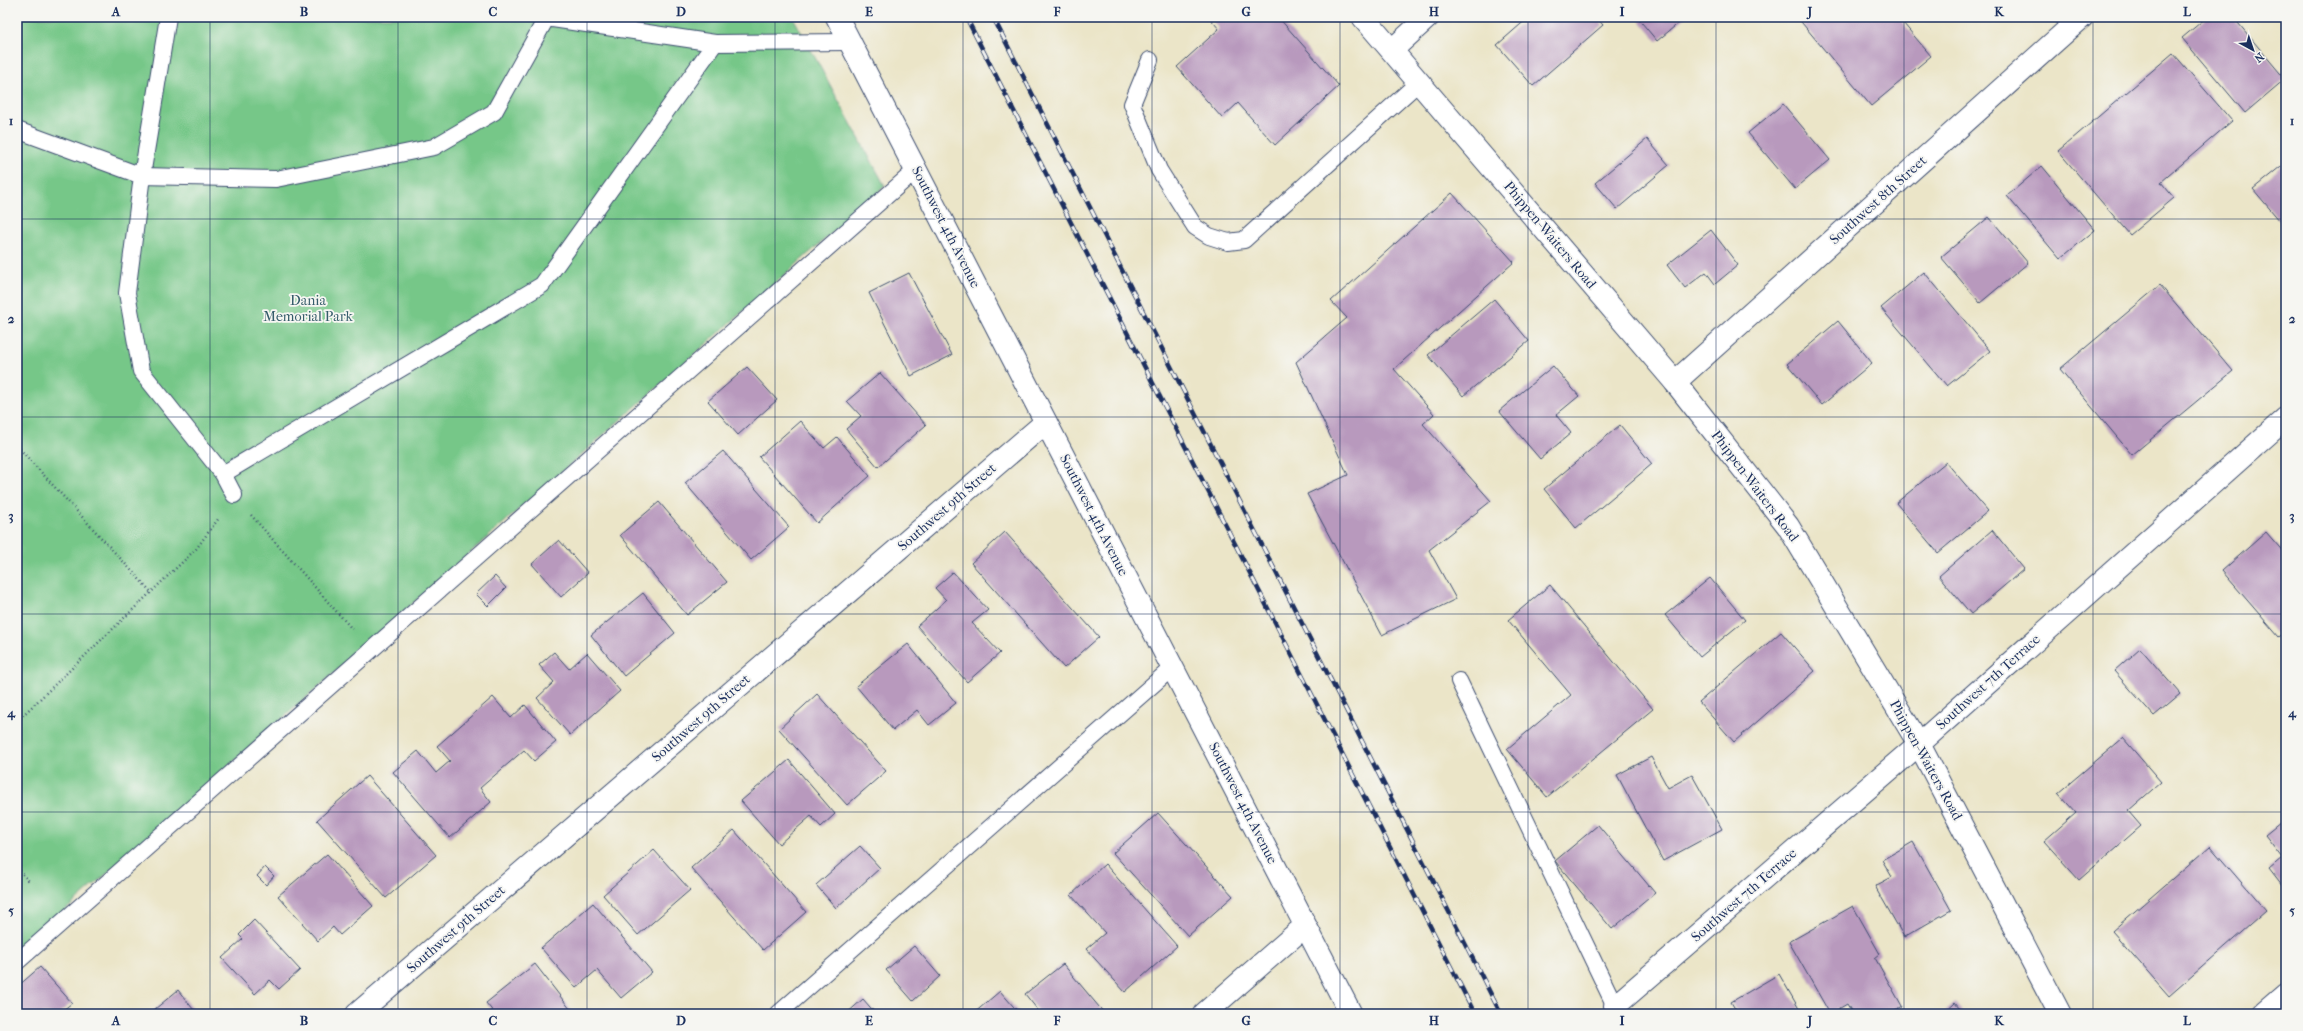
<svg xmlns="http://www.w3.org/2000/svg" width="2303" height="1031" viewBox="0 0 2303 1031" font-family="'IM FELL French Canon',serif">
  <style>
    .green { fill: #76c788; stroke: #487b73 }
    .building { fill: #b899bd }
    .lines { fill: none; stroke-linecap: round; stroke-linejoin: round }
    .service-casing { stroke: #3a4a6e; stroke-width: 18 }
    .minor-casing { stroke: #3a4a6e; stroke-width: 24 }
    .tertiary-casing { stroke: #3a4a6e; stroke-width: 24 }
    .path { stroke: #3a4a6e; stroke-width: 2.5; stroke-dasharray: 1 3; stroke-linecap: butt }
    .service { stroke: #fff; stroke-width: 16 }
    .minor { stroke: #fff; stroke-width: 22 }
    .tertiary { stroke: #fff; stroke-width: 22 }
    .rail-casing { stroke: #1b2f5e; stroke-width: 4.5 }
    .rail { stroke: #f6f6f2; stroke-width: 3; stroke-dasharray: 9; stroke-linecap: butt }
    .grid { fill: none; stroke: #1b2f5e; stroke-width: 1; stroke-opacity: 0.55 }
    .labels { text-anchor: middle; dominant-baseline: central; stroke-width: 3.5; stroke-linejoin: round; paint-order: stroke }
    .street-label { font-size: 14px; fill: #1b2f5e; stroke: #f6f6f2 }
    .park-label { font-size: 14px; fill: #365d6b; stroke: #f6f6f2 }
    .neatline { fill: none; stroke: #1b2f5e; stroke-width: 1.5 }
    .grid-label { font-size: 13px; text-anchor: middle; font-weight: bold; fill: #1b2f5e }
  </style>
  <rect width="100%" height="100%" fill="#f6f6f2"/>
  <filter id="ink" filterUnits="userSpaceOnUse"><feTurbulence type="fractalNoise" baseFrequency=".025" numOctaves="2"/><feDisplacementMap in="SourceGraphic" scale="8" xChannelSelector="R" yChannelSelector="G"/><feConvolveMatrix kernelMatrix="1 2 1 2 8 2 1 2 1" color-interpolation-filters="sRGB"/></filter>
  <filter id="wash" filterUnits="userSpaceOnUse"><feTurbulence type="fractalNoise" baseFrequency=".012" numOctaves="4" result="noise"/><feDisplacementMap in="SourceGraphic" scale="16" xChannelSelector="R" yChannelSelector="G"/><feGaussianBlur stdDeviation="0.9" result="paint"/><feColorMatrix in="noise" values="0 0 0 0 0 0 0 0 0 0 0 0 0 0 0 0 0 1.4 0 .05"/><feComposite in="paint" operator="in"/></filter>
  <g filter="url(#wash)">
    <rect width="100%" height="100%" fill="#ebe5c8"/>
    <path class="green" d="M 17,17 L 793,17 L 885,186 L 17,953 Z"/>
    <g id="blocks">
      <path class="building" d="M 1209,17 L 1278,17 L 1339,86 L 1275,145 L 1238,103 L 1222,118 L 1177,67 L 1219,29 Z
        M 1529,17 L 1596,17 L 1603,25 L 1533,86 L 1497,45 Z
        M 1637,17 L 1686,17 L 1657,41 Z
        M 1797,17 L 1898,17 L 1931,56 L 1871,106 Z
        M 2207,17 L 2233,17 L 2285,79 L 2245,113 L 2182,38 Z
        M 2173,53 L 2232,121 L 2161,182 L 2174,198 L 2130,235 L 2058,151 Z
        M 1783,104 L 1830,160 L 1795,189 L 1748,133 Z
        M 1647,139 L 1669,165 L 1617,209 L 1595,183 Z
        M 2286,162 L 2286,228 L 2253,189 Z
        M 2042,166 L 2095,230 L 2060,259 L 2007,196 Z
        M 1452,193 L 1514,262 L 1394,369 L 1434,414 L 1423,424 L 1491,501 L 1429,550 L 1456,599 L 1382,635 L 1307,494 L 1348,475 L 1296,362 L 1347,318 L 1331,301 Z
        M 1989,217 L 2028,263 L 1980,303 L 1941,257 Z
        M 1711,230 L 1738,265 L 1715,284 L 1706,272 L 1685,288 L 1667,265 Z
        M 1924,272 L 1990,351 L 1947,386 L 1881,308 Z
        M 909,273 L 952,355 L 911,376 L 869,293 Z
        M 2160,285 L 2233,371 L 2132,455 L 2060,369 Z
        M 1494,299 L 1529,341 L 1463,396 L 1428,355 Z
        M 1838,321 L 1872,363 L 1822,405 L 1787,364 Z
        M 1553,366 L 1579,396 L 1556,415 L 1571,433 L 1540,459 L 1499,411 Z
        M 747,367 L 777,400 L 738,435 L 708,401 Z
        M 880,373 L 926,425 L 878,467 L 846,429 L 861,416 L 847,401 Z
        M 800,421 L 824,448 L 837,437 L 870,476 L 817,523 L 759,457 Z
        M 1620,425 L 1652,464 L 1576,528 L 1544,489 Z
        M 723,451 L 789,527 L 751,560 L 685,483 Z
        M 1946,462 L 1988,511 L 1938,553 L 1896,503 Z
        M 659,502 L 727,582 L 687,615 L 620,535 Z
        M 1992,530 L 2024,569 L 1971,614 L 1939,576 Z
        M 1005,532 L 1099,637 L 1064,668 L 971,563 Z
        M 2266,532 L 2286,555 L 2286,631 L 2279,637 L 2222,571 Z
        M 559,540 L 588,573 L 561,597 L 532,564 Z
        M 953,572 L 988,610 L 972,623 L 1000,653 L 967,682 L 917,626 L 946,600 L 935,588 Z
        M 495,576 L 506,588 L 488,606 L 476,594 Z
        M 1710,578 L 1745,620 L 1700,657 L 1665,615 Z
        M 1550,585 L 1653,709 L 1547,797 L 1507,749 L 1571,695 L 1508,620 Z
        M 643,593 L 675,633 L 624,676 L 591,635 Z
        M 1781,632 L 1815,671 L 1734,742 L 1699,702 Z
        M 908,644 L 956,703 L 929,725 L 917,710 L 893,730 L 856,686 Z
        M 2140,648 L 2180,694 L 2154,716 L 2114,671 Z
        M 554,652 L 569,669 L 587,653 L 620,691 L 570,735 L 537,698 L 554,682 L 539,665 Z
        M 817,694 L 886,771 L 847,805 L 779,729 Z
        M 493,697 L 511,718 L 525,705 L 556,742 L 534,761 L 524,750 L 480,788 L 491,802 L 450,838 L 393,772 L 418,751 L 436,773 L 450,761 L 437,746 Z
        M 2123,738 L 2161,782 L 2128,811 L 2141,826 L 2079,880 L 2044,841 L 2076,813 L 2058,793 Z
        M 1651,757 L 1668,788 L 1692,775 L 1722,829 L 1663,861 L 1617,775 Z
        M 789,760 L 835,814 L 821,827 L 811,816 L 779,844 L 741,801 Z
        M 367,776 L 436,855 L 386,898 L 317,820 Z
        M 1158,813 L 1233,896 L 1188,936 L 1113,853 Z
        M 2286,818 L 2286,890 L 2269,868 L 2282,857 L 2265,835 Z
        M 1598,825 L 1655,893 L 1612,929 L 1555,861 Z
        M 734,830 L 806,912 L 763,950 L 691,868 Z
        M 1913,842 L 1951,910 L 1904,937 L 1875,886 L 1892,877 L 1882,860 Z
        M 860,846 L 880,868 L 836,908 L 816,885 Z
        M 2210,846 L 2266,911 L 2169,996 L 2112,931 Z
        M 654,850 L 690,890 L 638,935 L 603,895 Z
        M 327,854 L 373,906 L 340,935 L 333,927 L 318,941 L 278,896 Z
        M 1105,864 L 1177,946 L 1125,992 L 1086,949 L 1105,933 L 1071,895 Z
        M 265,867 L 274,876 L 266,885 L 257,876 Z
        M 593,903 L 652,972 L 621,998 L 597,970 L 576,988 L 541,948 Z
        M 1853,906 L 1880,954 L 1875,958 L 1902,1006 L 1888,1014 L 1853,1014 L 1847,1004 L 1830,1014 L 1789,942 Z
        M 254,920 L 300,970 L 279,989 L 270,980 L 255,994 L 222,958 L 243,939 L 239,935 Z
        M 914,946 L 940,976 L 913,1001 L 886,970 Z
        M 535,964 L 574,1014 L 495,1014 L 486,1003 Z
        M 1063,964 L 1105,1014 L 1041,1014 L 1025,994 Z
        M 40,967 L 72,1003 L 58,1014 L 17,1014 L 17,987 Z
        M 1779,974 L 1802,1014 L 1738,1014 L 1731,1002 Z
        M 178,990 L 197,1014 L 149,1014 Z
        M 1000,991 L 1020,1014 L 973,1014 Z
        M 863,999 L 876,1014 L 846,1014 Z
        M 1955,1003 L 1964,1014 L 1943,1014 Z"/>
    </g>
  </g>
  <g filter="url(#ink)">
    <use href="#blocks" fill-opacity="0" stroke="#3a4a6e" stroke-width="1"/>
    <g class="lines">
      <g class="service-casing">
        <path id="service" d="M 168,17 L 142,176 L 127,293 L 141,371 L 223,474 L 234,495
          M 539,17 L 715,43 L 851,42
          M 1150,60 L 1132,104 L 1159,170 L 1195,227 L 1209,236 L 1228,242 L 1244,240 L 1419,82
          M 17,130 L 142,176 L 276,179 L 434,147 L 494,112 L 547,17
          M 223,474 L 542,285 L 715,43
          M 1459,681 L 1615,1006
          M 17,962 L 916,170
          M 778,1014 L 1173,667"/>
      </g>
      <g class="minor-casing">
        <path id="minor" d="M 837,17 L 1351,1014
          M 1392,50 L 1428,17
          M 1675,382 L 2082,17
          M 1615,1006 L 1919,744 L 2286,418
          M 357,1014 L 1046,422
          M 1204,1014 L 1305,926
          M 2264,1014 L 2286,995"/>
      </g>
      <g class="tertiary-casing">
        <path id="tertiary" d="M 1363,17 L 1675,382 L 1788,526 L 1919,744 L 2060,1014"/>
      </g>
      <path class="path" d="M 17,446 L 152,593
        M 251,515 L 352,629
        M 17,721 L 196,549 L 219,518
        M 17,868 L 29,881"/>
      <use href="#service" class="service"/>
      <use href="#minor" class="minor"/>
      <use href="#tertiary" class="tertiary"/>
      <g class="rail-casing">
        <path id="rail" d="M 966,17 L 1475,1014
          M 993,17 L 1501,1014"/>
      </g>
      <use href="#rail" class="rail"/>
    </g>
  </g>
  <path class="grid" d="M 210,17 L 210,1014M 398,17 L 398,1014M 587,17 L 587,1014M 775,17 L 775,1014M 963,17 L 963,1014M 1152,17 L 1152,1014M 1340,17 L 1340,1014M 1528,17 L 1528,1014M 1716,17 L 1716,1014M 1904,17 L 1904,1014M 2093,17 L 2093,1014M 17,219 L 2286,219M 17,417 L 2286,417M 17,614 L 2286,614M 17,812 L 2286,812"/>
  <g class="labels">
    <g class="street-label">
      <text transform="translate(1878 200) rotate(-42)">Southwest 8th Street</text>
      <text transform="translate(946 227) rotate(63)">Southwest 4th Avenue</text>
      <text transform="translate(1550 235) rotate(50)">Phippen-Waiters Road</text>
      <text transform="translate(1755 486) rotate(53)">Phippen-Waiters Road</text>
      <text transform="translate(947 507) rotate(-41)">Southwest 9th Street</text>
      <text transform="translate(1094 515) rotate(63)">Southwest 4th Avenue</text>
      <text transform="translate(1988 682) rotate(-42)">Southwest 7th Terrace</text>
      <text transform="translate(701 718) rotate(-41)">Southwest 9th Street</text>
      <text transform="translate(1926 760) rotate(61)">Phippen-Waiters Road</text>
      <text transform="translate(1243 803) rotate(63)">Southwest 4th Avenue</text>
      <text transform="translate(1744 895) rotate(-41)">Southwest 7th Terrace</text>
      <text transform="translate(456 929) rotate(-41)">Southwest 9th Street</text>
    </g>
    <g class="park-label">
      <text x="308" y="300">Dania<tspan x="308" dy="16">Memorial Park</tspan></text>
    </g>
  </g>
  <rect width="2303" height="1031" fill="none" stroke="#f6f6f2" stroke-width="44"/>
  <g transform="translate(2253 50) rotate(140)" stroke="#f6f6f2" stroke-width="3" paint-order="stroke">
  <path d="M0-3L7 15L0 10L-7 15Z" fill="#1b2f5e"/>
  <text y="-6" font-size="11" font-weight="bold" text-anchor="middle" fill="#1b2f5e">N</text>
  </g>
  <rect x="22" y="22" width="2259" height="987" class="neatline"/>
  <g class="grid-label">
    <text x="116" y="16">A</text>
    <text x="304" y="16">B</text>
    <text x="493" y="16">C</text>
    <text x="681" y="16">D</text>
    <text x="869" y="16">E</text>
    <text x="1057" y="16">F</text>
    <text x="1246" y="16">G</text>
    <text x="1434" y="16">H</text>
    <text x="1622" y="16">I</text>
    <text x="1810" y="16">J</text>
    <text x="1999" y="16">K</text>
    <text x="2187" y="16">L</text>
    <text x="11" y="125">1</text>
    <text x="2292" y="125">1</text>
    <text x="11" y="323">2</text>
    <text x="2292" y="323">2</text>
    <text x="11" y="520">3</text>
    <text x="2292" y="520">3</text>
    <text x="11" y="717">4</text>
    <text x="2292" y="717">4</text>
    <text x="11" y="915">5</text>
    <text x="2292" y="915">5</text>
    <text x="116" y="1025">A</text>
    <text x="304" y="1025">B</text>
    <text x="493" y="1025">C</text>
    <text x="681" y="1025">D</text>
    <text x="869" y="1025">E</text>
    <text x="1057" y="1025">F</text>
    <text x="1246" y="1025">G</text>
    <text x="1434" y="1025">H</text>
    <text x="1622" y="1025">I</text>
    <text x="1810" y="1025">J</text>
    <text x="1999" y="1025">K</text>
    <text x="2187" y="1025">L</text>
  </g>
</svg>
